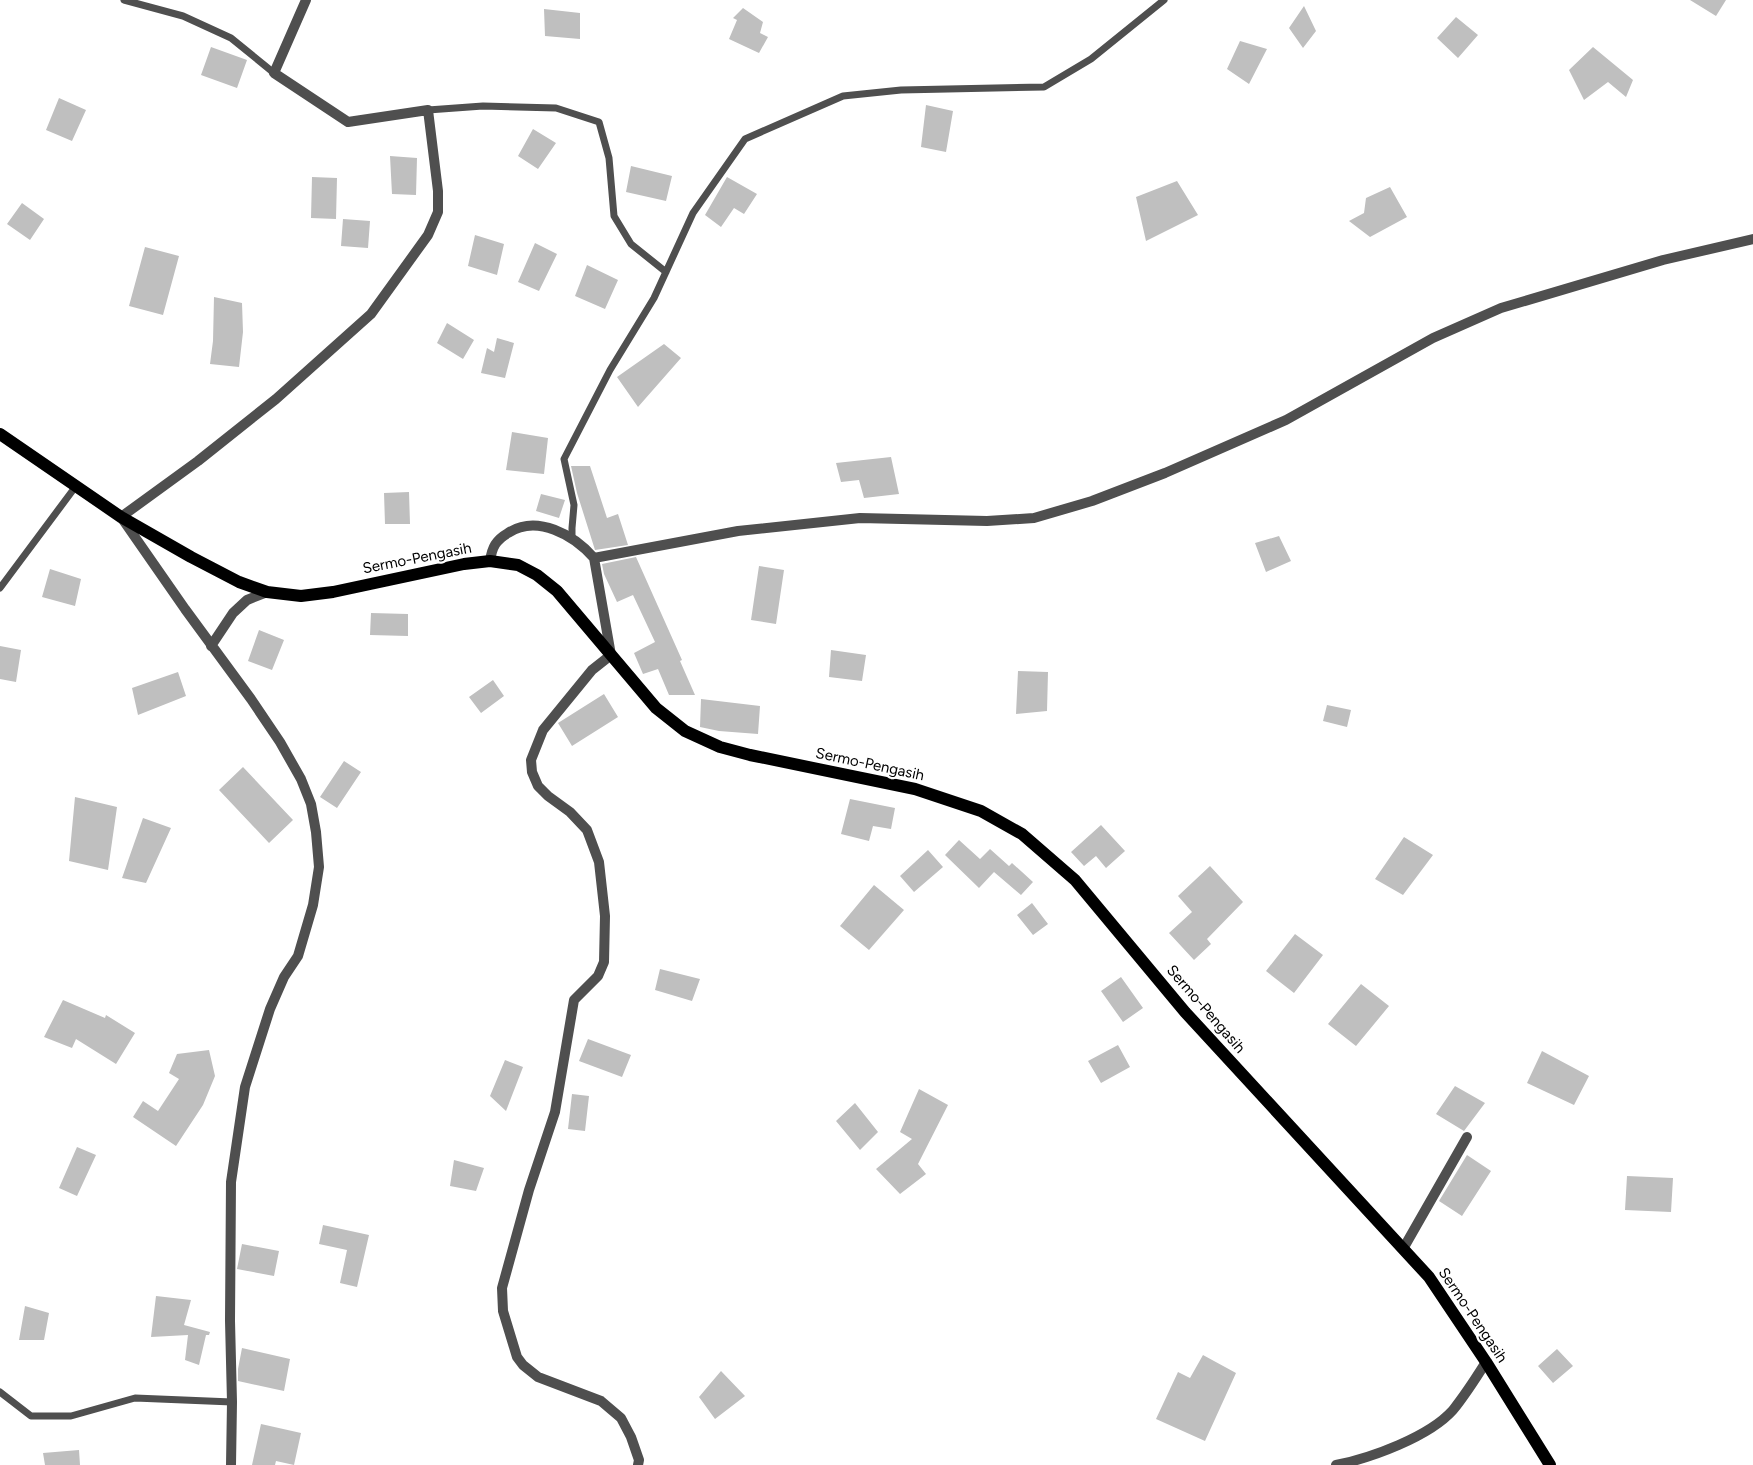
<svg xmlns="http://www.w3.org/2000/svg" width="1753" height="1465" viewBox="0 0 1753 1465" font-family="Figtree,sans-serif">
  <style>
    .building { fill: #bfbfbf }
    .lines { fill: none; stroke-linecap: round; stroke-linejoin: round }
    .lane { stroke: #4f4f4f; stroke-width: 7 }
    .street { stroke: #4f4f4f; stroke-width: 10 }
    .primary { stroke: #000; stroke-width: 12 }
    .labels { text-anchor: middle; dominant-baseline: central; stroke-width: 4.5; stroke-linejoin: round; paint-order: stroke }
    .street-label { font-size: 15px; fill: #000; stroke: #fff }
  </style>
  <rect width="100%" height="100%" fill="#fff"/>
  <path class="building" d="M 1690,0 L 1726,0 L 1716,16 Z
    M 1304,6 L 1316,31 L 1303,48 L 1289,28 Z
    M 743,8 L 763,22 L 760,33 L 768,37 L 759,53 L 729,39 L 737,20 L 733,18 Z
    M 544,9 L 580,13 L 580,39 L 545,36 Z
    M 1456,17 L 1478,35 L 1458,58 L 1437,38 Z
    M 1240,41 L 1267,49 L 1249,84 L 1227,69 Z
    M 211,47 L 247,60 L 237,88 L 201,75 Z
    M 1593,47 L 1633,80 L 1626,97 L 1608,82 L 1584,100 L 1569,70 Z
    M 59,98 L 86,110 L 72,141 L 46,130 Z
    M 926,105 L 953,111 L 946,152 L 921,147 Z
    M 533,129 L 556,143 L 538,169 L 518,156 Z
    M 390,156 L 417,158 L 416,195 L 392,194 Z
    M 631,166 L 672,176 L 666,201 L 626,192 Z
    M 312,177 L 337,178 L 336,219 L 311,218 Z
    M 727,177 L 757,194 L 744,214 L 734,208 L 721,227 L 705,215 Z
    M 1177,181 L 1198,215 L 1146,241 L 1136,197 Z
    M 1390,187 L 1407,217 L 1370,237 L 1349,221 L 1364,213 L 1366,198 Z
    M 22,203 L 44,219 L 30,240 L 7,224 Z
    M 343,219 L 370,221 L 368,248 L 341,246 Z
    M 475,235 L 504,244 L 497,275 L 468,266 Z
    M 535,243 L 557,254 L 539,291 L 518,282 Z
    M 145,247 L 179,256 L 163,315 L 129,306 Z
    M 587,265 L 618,280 L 605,309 L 575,296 Z
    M 214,297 L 242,303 L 243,332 L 239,367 L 210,364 L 213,341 Z
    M 447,323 L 474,340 L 463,359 L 437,343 Z
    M 497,338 L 514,343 L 505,378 L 481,373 L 487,348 L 494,352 Z
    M 664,344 L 681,358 L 638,407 L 617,377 Z
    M 512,432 L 548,438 L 544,474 L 506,470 Z
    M 891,457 L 899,494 L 864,498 L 859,480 L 841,482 L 836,463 Z
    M 571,466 L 590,466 L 607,518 L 618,514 L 628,545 L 595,550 L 577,493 Z
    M 409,492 L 410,524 L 385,524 L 384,493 Z
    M 541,494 L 565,500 L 559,518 L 536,511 Z
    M 1279,536 L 1291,561 L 1266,572 L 1255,543 Z
    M 636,557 L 682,660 L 680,661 L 695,695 L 669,695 L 658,669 L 643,674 L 634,653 L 655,642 L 633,595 L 617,602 L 604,574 L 602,564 Z
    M 759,566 L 784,570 L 776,624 L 751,620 Z
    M 50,569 L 81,579 L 75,606 L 42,597 Z
    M 371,613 L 408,614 L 408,636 L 370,635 Z
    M 259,630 L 284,640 L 272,670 L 248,661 Z
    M 0,646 L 21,650 L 16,682 L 0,679 Z
    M 831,650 L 866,655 L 862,681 L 829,677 Z
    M 1018,671 L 1048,672 L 1047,711 L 1016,714 Z
    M 178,672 L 186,696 L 138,715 L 132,688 Z
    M 493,680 L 504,696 L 481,713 L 469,697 Z
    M 604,694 L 618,717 L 572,746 L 558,723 Z
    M 701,699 L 760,706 L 758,734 L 719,731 L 700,727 Z
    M 1327,705 L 1351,710 L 1347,727 L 1323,721 Z
    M 344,761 L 361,772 L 337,808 L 320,797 Z
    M 243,767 L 293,820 L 269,843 L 219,790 Z
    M 75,797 L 117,807 L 108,870 L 69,861 Z
    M 850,799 L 895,808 L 891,829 L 873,826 L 869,841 L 841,834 Z
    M 143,818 L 171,828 L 146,883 L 122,878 Z
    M 1101,825 L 1125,851 L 1106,868 L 1096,856 L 1084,866 L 1071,852 Z
    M 1404,837 L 1433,855 L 1403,895 L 1375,879 Z
    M 959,840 L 980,859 L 990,849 L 1009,866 L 1012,863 L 1033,882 L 1021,895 L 994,872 L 979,888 L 945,855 Z
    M 928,850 L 943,867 L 914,892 L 900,876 Z
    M 1210,866 L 1243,902 L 1207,939 L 1211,944 L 1194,960 L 1169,933 L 1192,912 L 1178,896 Z
    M 874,885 L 904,910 L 869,950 L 840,926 Z
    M 1032,903 L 1048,924 L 1033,935 L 1017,915 Z
    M 1295,934 L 1323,955 L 1294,993 L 1266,971 Z
    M 660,969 L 700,979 L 692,1001 L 655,990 Z
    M 1121,977 L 1143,1008 L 1123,1022 L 1101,991 Z
    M 1361,984 L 1389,1006 L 1356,1046 L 1328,1024 Z
    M 63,1000 L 105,1018 L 106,1015 L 135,1033 L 116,1064 L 76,1039 L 72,1048 L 44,1037 Z
    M 588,1039 L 631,1055 L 622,1077 L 579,1061 Z
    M 1118,1045 L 1130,1067 L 1101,1083 L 1088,1061 Z
    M 209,1050 L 215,1076 L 203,1105 L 176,1146 L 133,1117 L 143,1101 L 158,1111 L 179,1079 L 169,1073 L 177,1054 Z
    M 1542,1051 L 1589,1076 L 1574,1105 L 1527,1083 Z
    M 505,1060 L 523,1067 L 506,1111 L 490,1096 Z
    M 1455,1086 L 1485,1103 L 1464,1131 L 1436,1114 Z
    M 919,1089 L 948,1105 L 918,1164 L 926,1174 L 900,1194 L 876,1169 L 912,1139 L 900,1132 Z
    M 572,1094 L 589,1096 L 585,1131 L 568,1129 Z
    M 855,1103 L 878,1132 L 860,1150 L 836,1121 Z
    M 77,1147 L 96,1155 L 77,1196 L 59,1188 Z
    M 1467,1155 L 1491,1171 L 1462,1216 L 1439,1201 Z
    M 454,1160 L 484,1168 L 476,1191 L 450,1186 Z
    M 1627,1176 L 1673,1178 L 1671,1212 L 1625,1210 Z
    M 323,1225 L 369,1235 L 357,1287 L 340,1283 L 347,1250 L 319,1244 Z
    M 242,1244 L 279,1251 L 274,1276 L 237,1269 Z
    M 156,1296 L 191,1300 L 184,1325 L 210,1332 L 209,1335 L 206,1335 L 199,1365 L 185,1360 L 188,1335 L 151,1337 Z
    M 25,1306 L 49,1313 L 44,1340 L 19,1340 Z
    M 242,1348 L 290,1359 L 284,1391 L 238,1381 L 238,1369 Z
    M 1557,1349 L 1573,1366 L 1553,1383 L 1538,1366 Z
    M 1203,1355 L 1236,1373 L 1205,1441 L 1156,1419 L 1178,1372 L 1190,1378 Z
    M 721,1371 L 745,1396 L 715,1419 L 699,1397 Z
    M 261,1424 L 301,1433 L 294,1465 L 276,1461 L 275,1465 L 252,1465 Z
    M 79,1450 L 80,1465 L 45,1465 L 43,1453 Z"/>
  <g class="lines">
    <path class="lane" d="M 124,0 L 183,16 L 231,38 L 274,73
      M 428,110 L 483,106 L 556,108 L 599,122 L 609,158 L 614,216 L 631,244 L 666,272
      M 572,538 L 572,528 L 574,505 L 564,459 L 610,370 L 654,298 L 693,213 L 745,139 L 843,96 L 901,90 L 1044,87 L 1091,59 L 1164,0
      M 0,588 L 76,486
      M 0,1392 L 31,1416 L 71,1416 L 135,1398 L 232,1402"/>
    <path class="street" d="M 594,558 L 611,655 L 592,670 L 543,730 L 531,760 L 532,772 L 538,786 L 548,796 L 570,812 L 587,830 L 599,862 L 605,916 L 604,962 L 598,976 L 574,1000 L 555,1112 L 529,1190 L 502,1288 L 503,1311 L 517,1357 L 523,1365 L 538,1377 L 601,1401 L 621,1418 L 631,1437 L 639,1460 L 638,1465
      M 490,561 C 492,547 496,540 508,533 C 537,514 574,535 594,558 L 738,531 L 860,518 L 987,521 L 1034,518 L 1092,501 L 1165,473 L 1286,420 L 1433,338 L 1501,308 L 1663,260 L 1753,239
      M 211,646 L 233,613 L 247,600 L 267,592
      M 1403,1249 L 1467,1137
      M 231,1465 L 232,1402 L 230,1321 L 231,1182 L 245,1087 L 270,1009 L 284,977 L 298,956 L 313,905 L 319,867 L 316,832 L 311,804 L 301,779 L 280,742 L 251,699 L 185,609 L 121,517 L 198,461 L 276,399 L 371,314 L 428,235 L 438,212 L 438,191 L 428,110 L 348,122 L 274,73 L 306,0
      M 1336,1465 C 1371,1458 1429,1437 1453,1410 C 1465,1395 1476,1378 1486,1362"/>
    <path class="primary" d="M 0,434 L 121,517 L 191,557 L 239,582 L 267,592 L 301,596 L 333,592 L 464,564 L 490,561 L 518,565 L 537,575 L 557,591 L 656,708 L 685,731 L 720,747 L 750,755 L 915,789 L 981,811 L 1022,834 L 1075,880 L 1185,1012 L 1429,1277 L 1486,1362 L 1550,1465"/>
  </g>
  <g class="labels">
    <g class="street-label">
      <text transform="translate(417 558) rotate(-11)">Sermo-Pengasih</text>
      <text transform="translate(870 764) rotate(12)">Sermo-Pengasih</text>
      <text transform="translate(1206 1009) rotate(49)">Sermo-Pengasih</text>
      <text transform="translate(1473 1315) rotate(56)">Sermo-Pengasih</text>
    </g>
  </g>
</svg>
